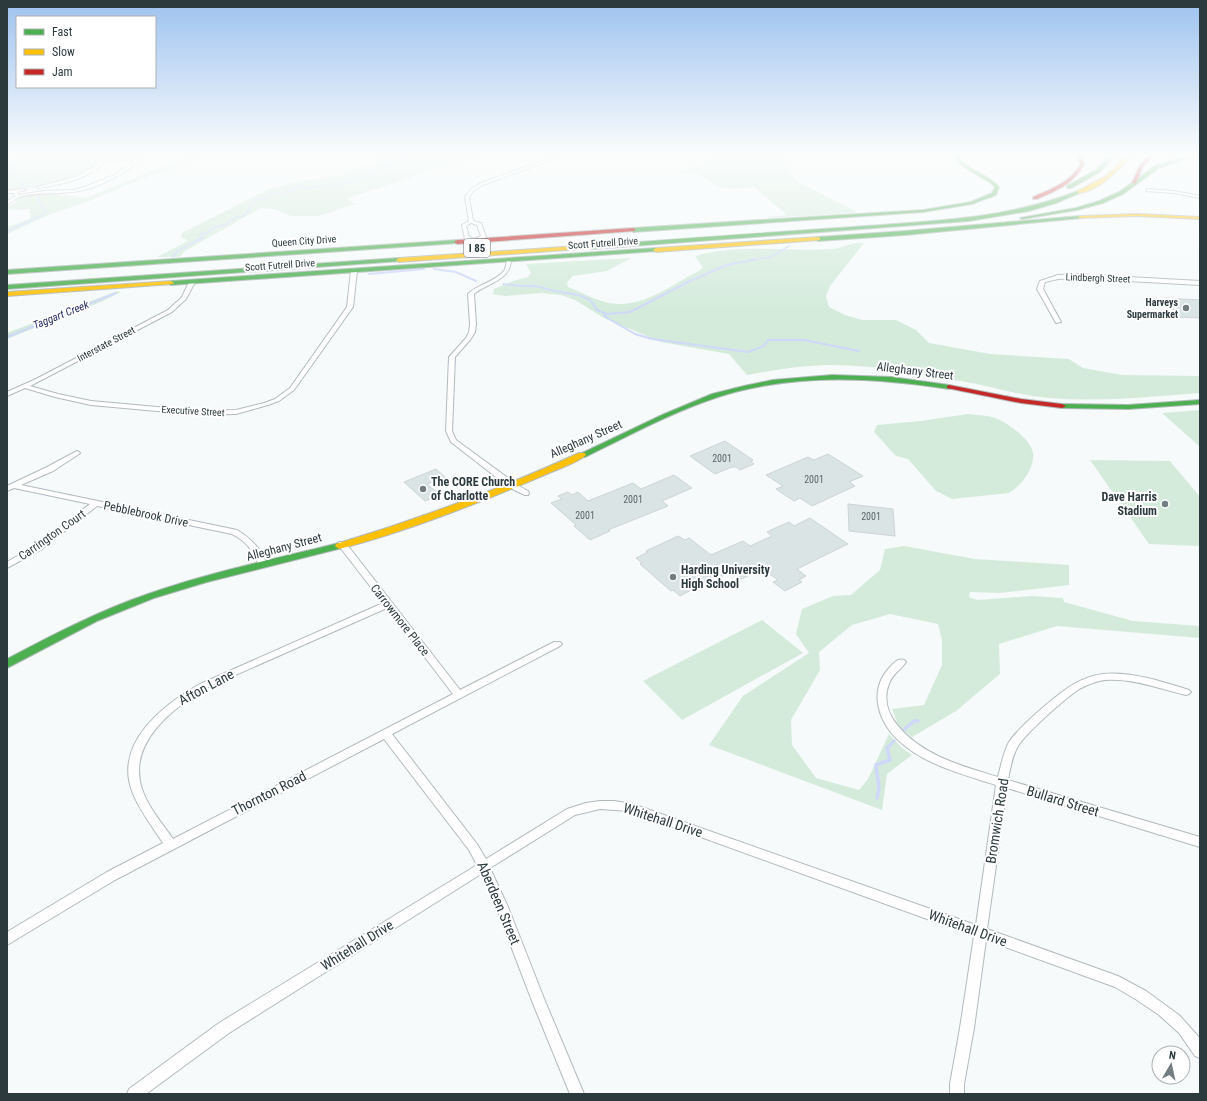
<svg xmlns="http://www.w3.org/2000/svg" width="1207" height="1101" viewBox="0 0 1207 1101" font-family="'Roboto Condensed',sans-serif">
  <style>
    .green { fill: #d4ebdb }
    .lines { fill: none; stroke-linecap: round; stroke-linejoin: round }
    .stream-far2 { stroke: #d0d8fa; stroke-width: 1.5 }
    .stream-far1 { stroke: #d0d8fa; stroke-width: 2 }
    .stream { stroke: #d0d8fa; stroke-width: 3.5 }
    .building { fill: #dae4e4; stroke: #cdd5d4 }
    .street-casing { stroke: #b2babc; stroke-width: 2 }
    .fast-casing { stroke: #b2babc; stroke-width: 2 }
    .slow-casing { stroke: #b2babc; stroke-width: 2 }
    .jam-casing { stroke: #b2babc; stroke-width: 2 }
    .street { fill: #fefefe; fill-rule: evenodd }
    .fast { fill: #4caf50; fill-rule: evenodd }
    .slow { fill: #ffc107; fill-rule: evenodd }
    .jam { fill: #c62828; fill-rule: evenodd }
    .poi-dot { fill: #737d80; stroke: #fff; stroke-width: 1.5 }
    .labels { text-anchor: middle; dominant-baseline: central; stroke-width: 4; stroke-linejoin: round; paint-order: stroke }
    .far-street-label { font-size: 10px; fill: #2c3a3e; stroke: #fff }
    .far-poi-label { font-size: 10px; font-weight: bold; fill: #2c3a3e; stroke: #fff; text-anchor: end }
    .number-label { font-size: 10px; fill: #586568 }
    .shield { fill: #fff; stroke: #6b7578; stroke-width: 1 }
    .shield-label { font-size: 11px; font-weight: bold; fill: #2c3a3e }
    .far-water-label { font-size: 11px; font-style: italic; fill: #292d65; stroke: #fff }
    .street-label { font-size: 12px; fill: #2c3a3e; stroke: #fff }
    .poi-label { font-size: 12px; font-weight: bold; fill: #2c3a3e; stroke: #fff; text-anchor: start }
    .near-street-label { font-size: 14px; fill: #2c3a3e; stroke: #fff }
  </style>
  <rect width="100%" height="100%" fill="#f6fafb"/>
  <path class="green" d="M 36,155 L 105,155 C 83,184 40,188 7,190 L 7,158 L 13,159 Z
    M 189,155 L 204,155 L 165,172 L 152,175 L 89,201 L 51,214 L 7,234 L 7,227 L 30,219 L 30,209 L 7,210 L 7,206 L 14,204 L 21,196 L 50,193 L 86,198 Z
    M 368,155 L 491,155 L 471,161 L 456,162 L 348,198 L 347,199 L 356,204 L 318,216 L 291,216 L 274,209 L 261,208 L 185,251 L 179,257 L 157,257 L 188,241 L 181,237 L 182,233 L 271,188 L 301,181 L 343,175 L 379,160 Z
    M 715,155 L 781,155 L 794,178 L 800,183 L 857,212 L 853,213 L 768,218 L 769,217 L 787,215 L 754,187 L 732,189 L 721,188 L 696,173 L 689,174 L 682,173 Z
    M 857,243 L 864,243 L 830,286 L 826,296 L 829,307 L 845,315 L 862,320 L 896,320 L 916,330 L 929,343 L 990,354 L 1069,359 L 1083,368 L 1122,375 L 1200,376 L 1200,393 C 1147,397 1093,403 1040,397 C 1013,394 987,385 960,381 C 916,373 870,364 825,365 C 799,366 773,370 747,375 L 729,354 L 661,342 L 604,318 L 575,300 L 561,295 L 541,293 L 505,296 L 493,294 L 494,289 L 513,281 L 528,277 L 531,273 L 526,264 L 631,258 L 607,271 L 573,276 L 567,282 L 568,287 C 584,293 603,305 621,304 C 648,304 673,284 697,272 L 703,268 L 695,256 C 739,243 786,252 831,249 C 840,249 848,244 857,243 Z
    M 117,291 L 121,292 L 103,301 L 7,339 L 7,333 Z
    M 1200,410 L 1200,447 L 1162,413 Z
    M 968,414 C 977,415 989,415 998,419 C 1009,424 1031,440 1033,453 C 1035,468 1021,486 1009,493 L 952,499 L 936,491 L 908,459 L 896,456 L 874,432 L 877,425 L 921,421 Z
    M 1090,460 L 1170,461 L 1200,497 L 1200,546 L 1149,544 Z
    M 904,546 L 975,559 L 1069,565 L 1069,585 L 1000,593 L 970,592 L 969,597 L 977,600 L 1032,596 L 1063,598 L 1064,602 L 1133,621 L 1200,626 L 1200,638 L 1057,626 L 999,644 L 1000,674 L 956,711 L 912,737 L 899,727 L 892,709 L 924,705 L 942,665 L 942,640 L 938,624 L 890,614 L 852,625 L 819,652 L 820,670 L 791,720 L 792,745 L 816,778 L 859,790 L 868,779 L 889,734 L 902,748 L 912,755 L 887,774 L 882,810 L 709,745 L 743,696 L 809,653 L 796,634 L 802,609 L 833,596 L 851,595 L 880,570 L 885,549 Z
    M 762,620 L 803,653 L 682,720 L 643,681 Z"/>
  <g class="lines">
    <path class="stream-far2" d="M 7,160 L 14,165 L 10,170 L 16,172 L 13,175 L 18,180 L 25,182 L 22,185 L 28,187
      M 7,231 L 43,215 L 46,210 L 43,208 L 38,199 L 40,194
      M 173,257 L 177,251 L 204,237 L 200,234 L 209,232 L 214,227 L 225,225 L 236,217 L 243,216 L 249,210 L 250,206 L 256,202 L 255,200 L 267,198 L 272,193 L 282,194 L 301,186 L 306,188 L 341,184 L 375,173 L 374,171 L 413,155
      M 752,260 L 771,257 L 789,246"/>
    <path class="stream-far1" d="M 434,269 L 456,272 L 476,281
      M 369,274 L 424,269
      M 503,284 C 514,286 523,286 534,286 C 541,286 548,290 555,291 C 570,294 590,293 597,310 L 607,314 L 630,312 L 692,280 L 727,265 L 757,259
      M 607,314 L 604,316 L 635,334 L 652,339 L 748,352 L 764,346 L 768,340 L 804,340 L 859,351
      M 7,337 L 116,293"/>
    <path class="stream" d="M 905,729 L 914,721 L 918,721
      M 877,798 L 879,788 L 876,765 L 890,760 L 887,748 L 894,741"/>
  </g>
  <path class="building" d="M 1164,298 L 1200,300 L 1200,318 L 1179,317 Z
    M 725,441 L 753,460 L 751,461 L 754,464 L 740,470 L 736,467 L 732,467 L 715,474 L 690,456 Z
    M 828,454 L 863,476 L 849,482 L 855,486 L 812,506 L 800,498 L 794,501 L 776,489 L 783,486 L 766,475 L 808,457 L 814,460 Z
    M 436,469 L 445,477 L 427,484 L 440,495 L 425,501 L 404,482 Z
    M 674,475 L 692,488 L 662,501 L 668,506 L 608,530 L 610,531 L 590,540 L 574,526 L 576,525 L 551,503 L 562,499 L 558,496 L 568,492 L 572,495 L 578,492 L 588,501 L 633,483 L 641,489 Z
    M 848,504 L 893,509 L 895,536 L 849,531 Z
    M 810,518 L 848,544 L 797,569 L 806,576 L 799,580 L 802,582 L 785,591 L 773,582 L 778,580 L 763,569 L 741,579 L 732,571 L 695,591 L 693,589 L 680,596 L 673,590 L 671,591 L 640,564 L 642,563 L 636,558 L 648,552 L 646,551 L 678,536 L 685,540 L 689,538 L 711,555 L 743,541 L 750,546 L 772,536 L 767,532 L 773,529 L 789,522 L 794,526 Z"/>
  <g class="lines">
    <g class="street-casing">
      <path id="street" d="M 106,155 L 110,155 L 107,159 L 138,158 L 141,155 L 146,155 C 127,172 98,190 72,192 C 58,194 29,192 17,198 C 14,200 11,203 7,204 L 7,201 L 15,196 L 13,193 L 7,193 L 7,191 L 24,189 L 26,190 L 17,192 L 18,195 L 44,191 L 73,190 L 82,188 L 115,175 L 135,160 L 105,161 C 88,180 62,184 39,188 L 37,187 L 76,177 L 92,168 Z
        M 558,155 L 564,155 L 483,185 L 474,190 L 469,197 L 473,221 L 481,223 L 486,237 L 475,242 L 465,239 L 462,225 L 469,221 L 465,197 L 472,188 L 481,183 ZM 471,223 L 477,225 L 481,236 L 475,239 L 469,237 L 466,226 Z
        M 1147,189 L 1174,191 L 1200,196 L 1200,198 L 1174,193 L 1146,191 Z
        M 507,259 L 511,260 C 510,281 487,283 474,294 L 476,324 L 475,332 L 470,340 L 455,357 L 452,431 L 456,440 L 516,484 L 528,491 L 529,493 L 528,495 L 525,495 L 510,488 L 451,442 L 446,431 L 449,357 L 466,338 L 469,332 L 470,324 L 468,294 C 478,284 495,282 504,271 C 506,268 506,263 507,259 Z
        M 354,269 L 357,271 L 353,307 L 294,390 L 279,401 L 268,405 L 236,414 L 201,415 L 91,405 L 55,397 L 25,388 L 7,396 L 7,392 L 36,379 L 168,310 L 182,297 L 189,282 L 192,280 L 195,282 L 186,299 L 172,312 L 30,386 L 58,394 L 91,401 L 201,411 L 236,410 L 264,403 L 275,399 L 290,388 L 347,307 L 351,271 Z
        M 1075,274 L 1200,281 L 1200,285 L 1075,278 L 1058,279 L 1045,282 L 1043,289 L 1061,322 L 1056,323 L 1037,289 L 1040,281 L 1058,275 Z
        M 77,451 L 79,452 L 80,453 L 79,454 L 53,471 L 21,485 L 237,530 C 252,539 261,549 267,565 L 266,567 L 260,567 C 251,550 250,544 232,534 L 97,506 L 42,549 L 7,568 L 7,562 L 36,545 L 90,504 L 14,488 L 7,491 L 7,486 L 47,467 Z
        M 339,542 L 345,542 L 460,690 L 554,642 L 560,642 L 562,644 L 560,646 L 392,734 L 477,844 L 486,859 L 567,809 L 586,803 L 600,801 L 614,801 L 633,804 L 976,925 L 996,785 C 962,774 924,765 897,739 C 876,718 869,688 891,666 C 895,662 898,658 904,660 L 906,662 C 901,670 892,674 889,684 C 883,699 888,714 898,726 C 923,756 962,766 998,777 C 1001,766 1003,753 1009,742 C 1019,727 1058,693 1074,684 C 1083,679 1093,675 1103,674 C 1130,671 1164,682 1189,690 L 1191,692 L 1189,694 L 1186,695 C 1160,689 1133,678 1105,680 C 1096,681 1087,685 1079,689 C 1065,699 1025,733 1017,748 C 1012,757 1010,769 1008,780 L 1200,837 L 1200,847 L 1007,788 L 987,929 L 1118,976 L 1146,991 L 1179,1015 L 1197,1035 L 1200,1039 L 1200,1058 L 1195,1056 L 1179,1033 L 1159,1015 L 1137,1000 L 1115,987 L 986,940 L 974,1028 L 964,1084 L 964,1094 L 950,1094 L 950,1084 L 960,1028 L 974,936 L 629,811 L 600,809 L 575,815 L 490,868 L 508,907 L 545,1001 L 584,1094 L 570,1094 L 532,1001 L 496,907 L 481,874 L 229,1033 L 146,1094 L 127,1094 L 129,1089 L 219,1023 L 477,865 L 469,850 L 384,739 L 115,880 L 7,945 L 7,932 L 107,872 L 163,843 C 152,826 139,810 132,791 C 114,743 164,704 200,684 L 383,603 L 339,546 L 338,544 ZM 387,608 L 453,694 L 173,839 C 162,823 148,807 142,789 C 127,743 172,709 206,688 Z"/>
    </g>
    <g class="fast-casing">
      <path id="fast" d="M 954,155 L 958,155 C 961,167 991,176 999,187 L 996,195 L 972,204 L 923,212 L 633,232 L 630,230 L 633,228 L 923,210 L 971,202 L 992,193 L 995,187 L 991,183 C 982,177 957,166 954,155 Z
        M 1110,155 L 1115,155 L 1100,172 L 1071,188 L 1067,188 L 1067,186 L 1096,170 Z
        M 1189,155 L 1193,156 L 1159,168 L 1123,194 L 1103,203 L 1077,210 L 1022,219 L 1020,218 L 1076,208 L 1099,201 L 1119,192 L 1155,166 Z
        M 1078,191 L 1082,192 L 1056,203 L 1029,211 L 969,221 L 592,249 L 589,247 L 592,245 L 625,243 C 700,237 776,232 852,227 C 931,221 1003,220 1078,191 Z
        M 1080,216 L 1082,216 L 1082,218 L 905,235 L 818,241 L 815,239 L 818,237 L 905,231 Z
        M 457,240 L 459,241 L 459,243 L 7,274 L 7,270 Z
        M 656,248 L 658,249 L 658,251 L 171,285 L 168,283 L 171,281 Z
        M 399,258 L 402,260 L 401,261 L 7,289 L 7,285 Z
        M 832,375 L 891,377 L 949,385 L 953,387 L 949,389 C 872,377 793,373 718,397 C 672,412 628,436 585,457 L 579,457 L 578,455 L 662,415 L 712,394 L 744,386 L 773,380 Z
        M 1200,400 L 1200,404 L 1128,409 L 1062,408 L 1058,406 L 1062,404 L 1128,405 Z
        M 339,543 L 342,544 L 343,546 L 342,548 L 207,582 L 154,598 L 97,621 L 7,668 L 7,659 C 53,635 98,611 148,594 C 210,572 275,559 339,543 Z"/>
    </g>
    <g class="slow-casing">
      <path id="slow" d="M 1128,155 L 1132,155 C 1122,168 1096,193 1078,193 L 1078,191 L 1106,176 Z
        M 1188,155 L 1200,157 L 1200,159 L 1189,156 Z
        M 1137,214 L 1200,217 L 1200,219 L 1137,216 L 1080,218 L 1078,217 L 1080,216 Z
        M 818,237 L 820,238 L 820,240 L 656,252 L 653,250 L 656,248 Z
        M 592,245 L 595,247 L 594,248 L 399,262 L 396,260 L 399,258 Z
        M 171,281 L 174,283 L 173,284 L 7,296 L 7,292 Z
        M 579,453 L 585,453 L 586,455 C 579,462 553,471 542,476 C 476,504 408,531 339,549 L 335,546 L 336,544 C 419,519 500,489 579,453 Z"/>
    </g>
    <g class="jam-casing">
      <path id="jam" d="M 1078,155 L 1082,155 L 1084,165 C 1073,184 1056,191 1037,199 L 1033,199 L 1033,197 C 1051,189 1069,183 1080,165 Z
        M 1149,155 L 1153,155 L 1143,167 L 1136,183 L 1132,183 L 1139,167 Z
        M 633,228 L 635,229 L 635,231 L 457,244 L 454,242 L 457,240 Z
        M 949,385 L 1021,399 L 1062,404 L 1066,406 L 1062,408 L 1021,403 L 947,388 L 947,386 Z"/>
    </g>
    <use href="#street" class="street"/>
    <use href="#fast" class="fast"/>
    <use href="#slow" class="slow"/>
    <use href="#jam" class="jam"/>
  </g>
  <linearGradient id="sky" x2="0" y2="1"><stop stop-color="#9ec2ef"/><stop offset="0.5" stop-color="#fbfdfd"/><stop offset="1" stop-color="#fbfdfd" stop-opacity="0"/></linearGradient>
  <rect width="1207" height="309" fill="url(#sky)"/>
  <g class="poi-dot">
    <circle cx="1186" cy="308" r="4"/>
    <circle cx="423" cy="489" r="4"/>
    <circle cx="1165" cy="504" r="4"/>
    <circle cx="673" cy="577" r="4"/>
  </g>
  <g class="labels">
    <g class="far-street-label">
      <text transform="translate(304 241) rotate(-4)">Queen City Drive</text>
      <text transform="translate(603 243) rotate(-4)">Scott Futrell Drive</text>
      <text transform="translate(280 265) rotate(-4)">Scott Futrell Drive</text>
      <text transform="translate(1098 278) rotate(2)">Lindbergh Street</text>
      <text transform="translate(106 344) rotate(-28)">Interstate Street</text>
      <text transform="translate(193 411) rotate(3)">Executive Street</text>
    </g>
    <g class="far-poi-label">
      <text x="1178" y="302">Harveys<tspan x="1178" dy="12">Supermarket</tspan></text>
    </g>
    <g class="number-label">
      <text x="722" y="458">2001</text>
      <text x="814" y="479">2001</text>
      <text x="633" y="499">2001</text>
      <text x="585" y="515">2001</text>
      <text x="871" y="516">2001</text>
    </g>
    <rect class="shield" x="464" y="239" width="26" height="18" rx="3"/>
    <g class="shield-label">
      <text x="477" y="248">I 85</text>
    </g>
    <g class="far-water-label">
      <text transform="translate(61 315) rotate(-22)">Taggart Creek</text>
    </g>
    <g class="street-label">
      <text transform="translate(915 371) rotate(7)">Alleghany Street</text>
      <text transform="translate(586 439) rotate(-24)">Alleghany Street</text>
      <text transform="translate(146 514) rotate(12)">Pebblebrook Drive</text>
      <text transform="translate(52 535) rotate(-35)">Carrington Court</text>
      <text transform="translate(284 547) rotate(-15)">Alleghany Street</text>
      <text transform="translate(400 620) rotate(52)">Carrowmore Place</text>
    </g>
    <g class="poi-label">
      <text x="431" y="482">The CORE Church<tspan x="431" dy="14">of Charlotte</tspan></text>
      <text x="1157" y="497" text-anchor="end">Dave Harris<tspan x="1157" dy="14">Stadium</tspan></text>
      <text x="681" y="570">Harding University<tspan x="681" dy="14">High School</tspan></text>
    </g>
    <g class="near-street-label">
      <text transform="translate(206 687) rotate(-28)">Afton Lane</text>
      <text transform="translate(269 793) rotate(-27)">Thornton Road</text>
      <text transform="translate(1063 801) rotate(17)">Bullard Street</text>
      <text transform="translate(663 820) rotate(18)">Whitehall Drive</text>
      <text transform="translate(997 821) rotate(-81)">Bromwich Road</text>
      <text transform="translate(499 903) rotate(67)">Aberdeen Street</text>
      <text transform="translate(968 928) rotate(20)">Whitehall Drive</text>
      <text transform="translate(357 945) rotate(-32)">Whitehall Drive</text>
    </g>
  </g>
  <rect width="1207" height="1101" fill="none" stroke="#2c3a3e" stroke-width="16"/>
  <rect x="16" y="16" width="140" height="72" fill="#ffffff" stroke="#abb0b2"/>
  <rect x="24" y="29" width="20" height="6" fill="#4caf50" stroke="#abb0b2"/>
  <text x="52" y="36" font-size="12" fill="#2c3a3e">Fast</text>
  <rect x="24" y="49" width="20" height="6" fill="#ffc107" stroke="#abb0b2"/>
  <text x="52" y="56" font-size="12" fill="#2c3a3e">Slow</text>
  <rect x="24" y="69" width="20" height="6" fill="#c62828" stroke="#abb0b2"/>
  <text x="52" y="76" font-size="12" fill="#2c3a3e">Jam</text>
  <g transform="translate(1171 1065) rotate(9)"><circle r="19" fill="#ffffff" stroke="#abb0b2"/>
  <path d="M0-3L7 15L0 10L-7 15Z" fill="#737d80"/>
  <text y="-6" font-size="11" font-weight="bold" text-anchor="middle" fill="#2c3a3e">N</text>
  </g>
</svg>
